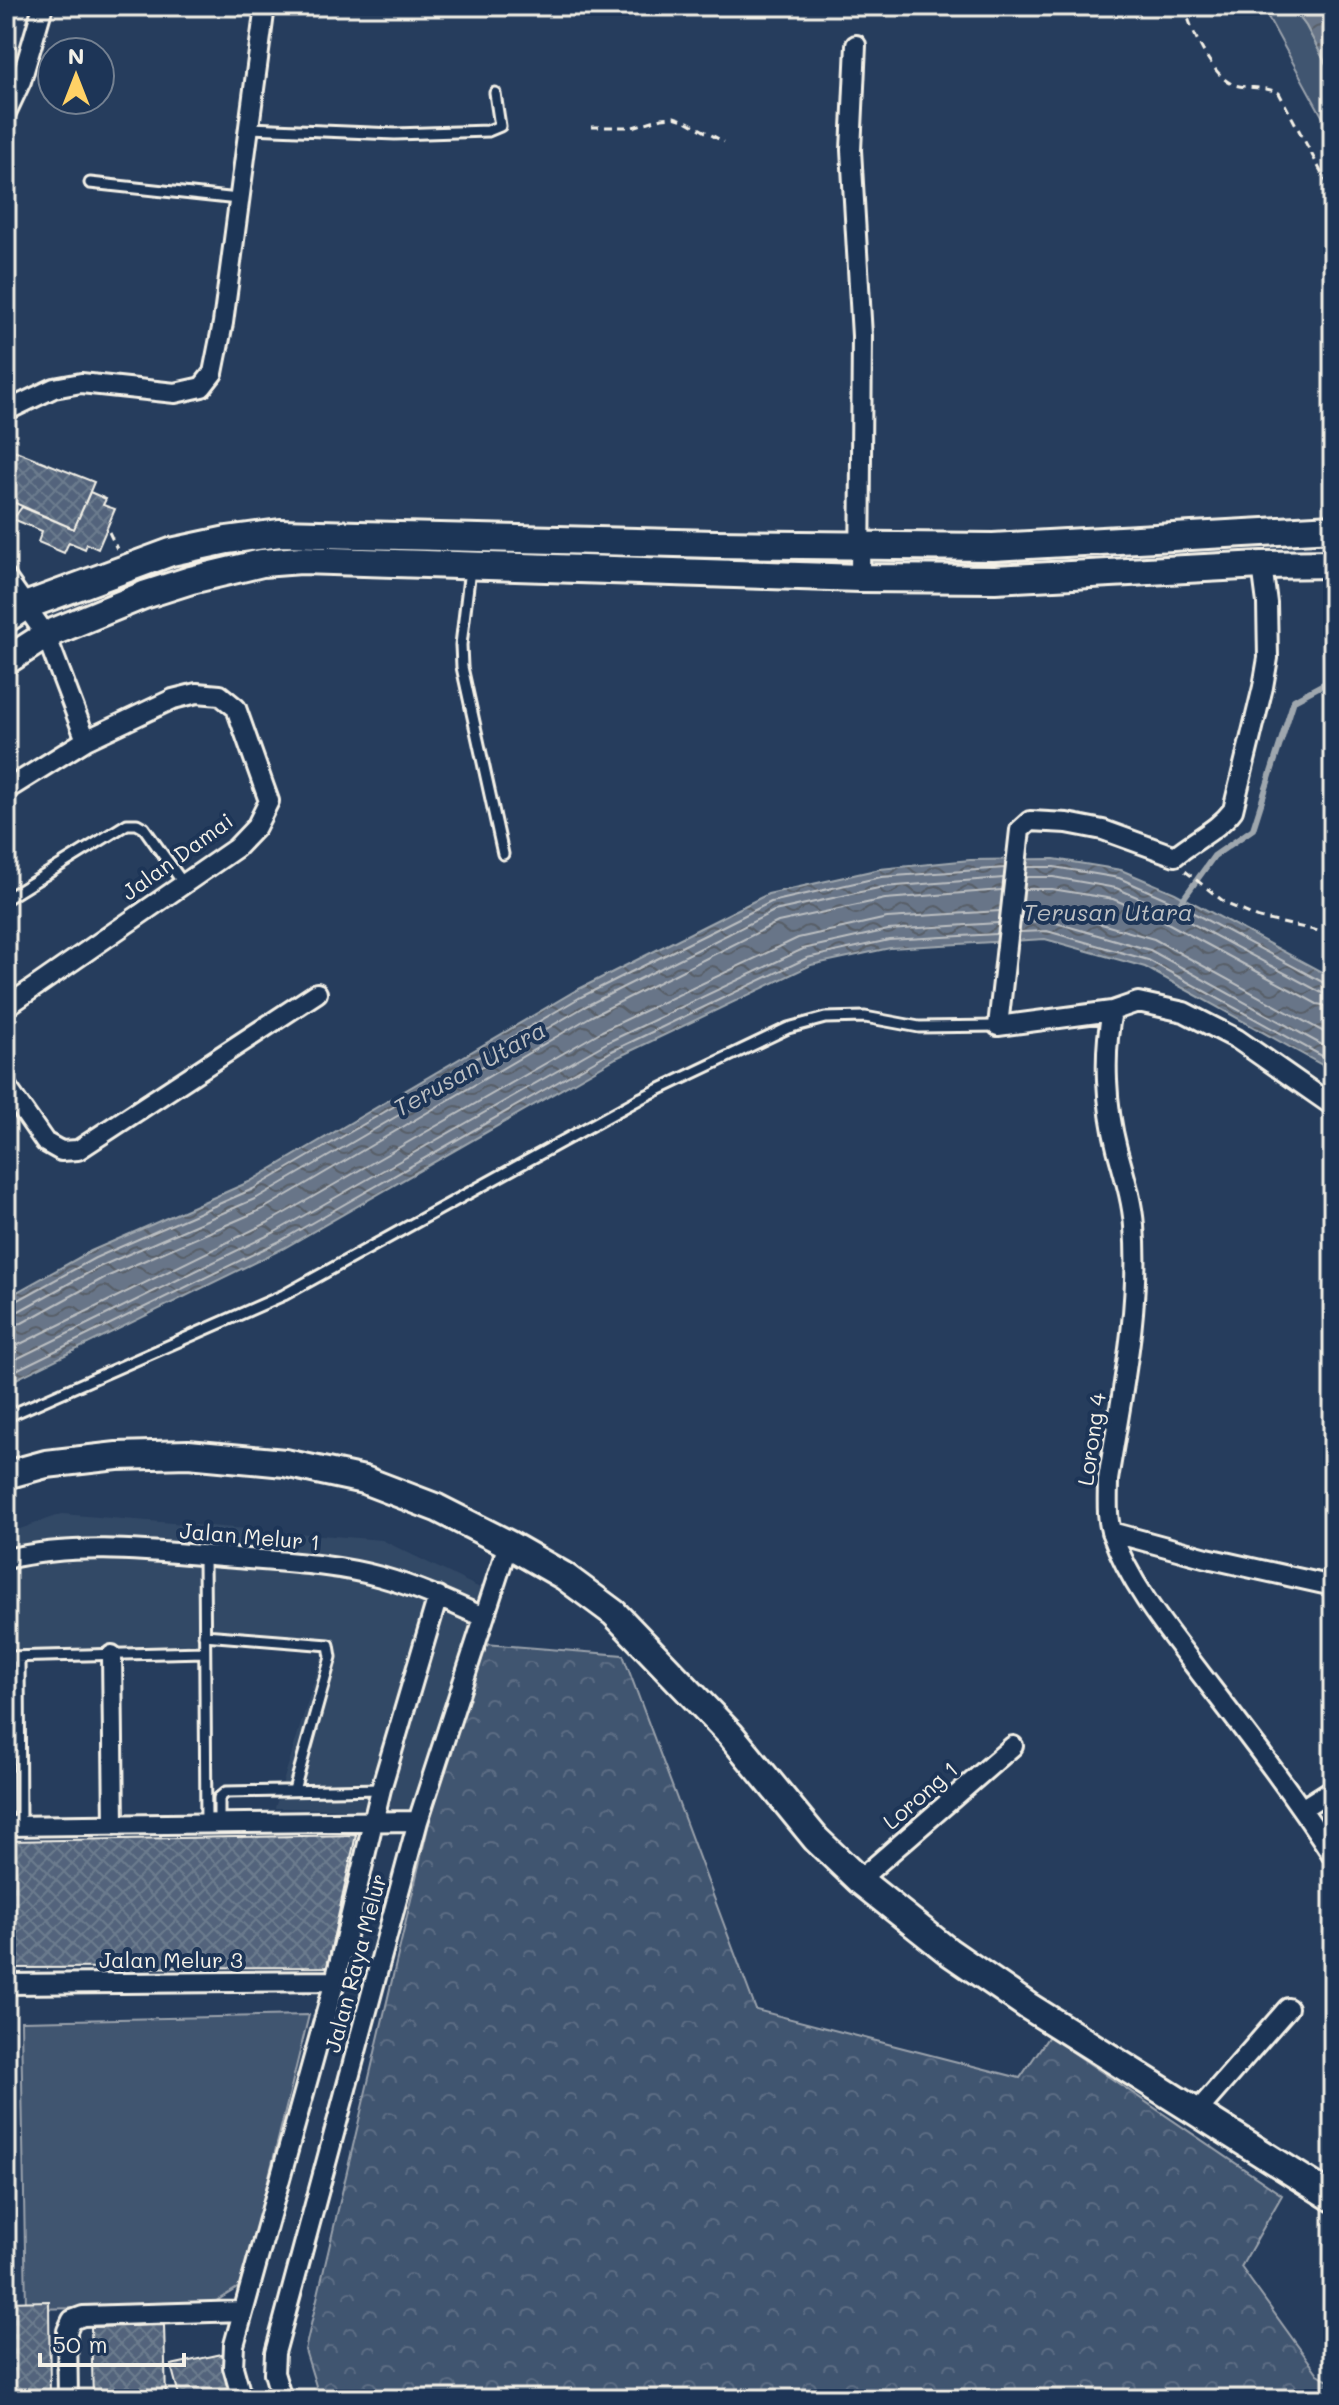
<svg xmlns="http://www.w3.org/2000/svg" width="1339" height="2405" viewBox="0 0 1339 2405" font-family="Mali,sans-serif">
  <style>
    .built { fill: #334966 }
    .green { fill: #40546f; stroke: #9aa2ac; stroke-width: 2 }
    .forest { fill: url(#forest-crowns); stroke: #9aa2ac; stroke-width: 2 }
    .water { fill: url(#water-waves); stroke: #9fa7ae; stroke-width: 2 }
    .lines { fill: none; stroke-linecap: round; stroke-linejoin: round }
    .shore { stroke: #bcbfc2; stroke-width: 2 }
    .stream { stroke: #9fa7ae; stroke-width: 6 }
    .building { fill: url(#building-cross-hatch); stroke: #f4f1e8; stroke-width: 2 }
    .lane-casing { stroke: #f4f1e8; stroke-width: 15 }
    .street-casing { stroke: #f4f1e8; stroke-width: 24 }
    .secondary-casing { stroke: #f4f1e8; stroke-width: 32 }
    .path { stroke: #f4f1e8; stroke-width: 3; stroke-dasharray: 8 6; stroke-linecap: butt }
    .lane { stroke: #1d3557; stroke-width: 9 }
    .street { stroke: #1d3557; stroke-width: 18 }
    .secondary { stroke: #1d3557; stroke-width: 26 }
    .labels { text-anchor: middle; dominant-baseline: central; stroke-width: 8; stroke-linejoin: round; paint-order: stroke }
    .street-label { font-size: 22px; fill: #f4f1e8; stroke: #1d3557 }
    .water-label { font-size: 24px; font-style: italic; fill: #bcbfc2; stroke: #1d3557 }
  </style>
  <defs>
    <pattern id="forest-crowns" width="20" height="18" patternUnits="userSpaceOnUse" patternTransform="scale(2)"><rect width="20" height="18" fill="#40546f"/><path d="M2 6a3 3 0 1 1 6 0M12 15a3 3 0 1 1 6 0" fill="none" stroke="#5c6d84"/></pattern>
    <pattern id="water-waves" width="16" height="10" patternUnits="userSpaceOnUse" patternTransform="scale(2)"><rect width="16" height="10" fill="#677588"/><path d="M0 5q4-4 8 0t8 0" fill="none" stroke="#585e67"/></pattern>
    <pattern id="building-cross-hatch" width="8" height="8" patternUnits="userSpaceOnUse" patternTransform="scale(2)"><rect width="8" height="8" fill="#52647b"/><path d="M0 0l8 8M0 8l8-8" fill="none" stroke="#6c7b8e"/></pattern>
  </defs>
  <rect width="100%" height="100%" fill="#263d5d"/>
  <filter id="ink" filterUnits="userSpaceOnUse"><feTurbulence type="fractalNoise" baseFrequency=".0125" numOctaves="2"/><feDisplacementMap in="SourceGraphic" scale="16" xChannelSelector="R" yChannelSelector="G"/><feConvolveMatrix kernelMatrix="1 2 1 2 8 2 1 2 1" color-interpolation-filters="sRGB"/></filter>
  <g filter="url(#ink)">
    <path class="built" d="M 62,1514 L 382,1540 L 500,1598 L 432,1810 L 275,1808 L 324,1649 L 212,1640 L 212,1660 L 6,1663 L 6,1534 Z"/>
    <path class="green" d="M 1262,6 L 1291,6 L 1306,26 L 1333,77 L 1333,136 Z
      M 309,2015 L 242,2285 L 208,2306 L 26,2309 L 21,2021 Z"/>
    <path class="forest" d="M 485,1644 L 623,1655 L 756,2010 L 1020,2078 L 1049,2036 L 1282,2195 L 1241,2267 L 1318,2374 L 1333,2383 L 1333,2399 L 320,2399 L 305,2350 L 432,1810 Z"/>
    <path class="water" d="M 1291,6 L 1333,6 L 1333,77 L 1306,26 Z
      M 1054,859 L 1121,870 L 1175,893 L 1333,978 L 1333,1071 L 1145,967 L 1045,939 L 890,948 L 811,965 L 616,1058 L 284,1248 L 6,1384 L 6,1298 L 91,1251 L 249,1182 L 575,991 L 768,894 L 880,869 L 970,860 Z"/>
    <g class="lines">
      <path class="shore" d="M 1027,867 L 1054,867 L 1119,878 L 1171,901 L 1326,984 L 1333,985
        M 1026,877 L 1053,877 L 1116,888 L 1167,910 L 1322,993 L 1333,995
        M 1024,889 L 1052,889 L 1113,899 L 1162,920 L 1317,1004 L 1333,1007
        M 1022,910 L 1052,910 L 1154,939 L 1333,1037
        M 1021,922 L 1049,921 L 1150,950 L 1333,1051
        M 1020,932 L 1047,931 L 1148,960 L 1333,1062
        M 6,1304 L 13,1303 L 95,1258 L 253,1189 L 579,998 L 771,902 L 881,877 L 1005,868
        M 6,1314 L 17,1312 L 99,1267 L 257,1198 L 584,1007 L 774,911 L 883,887 L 1004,878
        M 6,1326 L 22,1323 L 104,1278 L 263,1209 L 590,1017 L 778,922 L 885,899 L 1002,890
        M 6,1351 L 269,1222 L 602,1031 L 798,938 L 887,918 L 1000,911
        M 6,1364 L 275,1232 L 608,1042 L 803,949 L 888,930 L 998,923
        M 6,1375 L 280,1241 L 612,1051 L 807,958 L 889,940 L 997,934"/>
      <path class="stream" d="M 1181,902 L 1214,856 L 1253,829 L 1294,700 L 1333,679"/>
    </g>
    <path class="building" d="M 6,447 L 94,482 L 74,529 L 6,499 Z
      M 90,492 L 106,499 L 103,505 L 115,509 L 98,549 L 87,544 L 85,549 L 69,542 L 64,553 L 38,542 L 42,531 L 13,519 L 22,507 L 74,529 Z
      M 356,1835 L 327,1967 L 6,1968 L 6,1841 Z
      M 49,2301 L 50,2399 L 6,2399 L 6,2302 Z
      M 164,2325 L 166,2399 L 93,2399 L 91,2327 Z
      M 222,2354 L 236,2399 L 180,2399 L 171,2365 Z"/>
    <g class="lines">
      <g class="lane-casing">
        <path id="lane" d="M 250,128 L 395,134 L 488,131 L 500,126 L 495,93
          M 90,183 L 238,199
          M 470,569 L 461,645 L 462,667 L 503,854
          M 6,899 L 127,824 L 137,824 L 144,828 L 183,883
          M 6,1417 L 284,1295 L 641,1098 L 788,1028 L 825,1018 L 865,1017 L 919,1027 L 998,1026
          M 204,1556 L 206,1822
          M 204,1635 L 329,1645 L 331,1657 L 294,1790
          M 6,1657 L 204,1652
          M 19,1657 L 20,1826
          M 219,1822 L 219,1798 L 226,1792 L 381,1789
          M 6,2246 C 12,2255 12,2278 6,2287"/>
      </g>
      <g class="street-casing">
        <path id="street" d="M 856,45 L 851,150 L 862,336 L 860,578
          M 6,113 L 21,81 L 43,6
          M 6,411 L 54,388 L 81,383 L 175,393 L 202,387 L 213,373 L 223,323 L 265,6
          M 1262,565 L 1267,603 L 1268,658 L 1263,687 L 1233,810 C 1218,830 1194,840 1175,856 L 1103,830 L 1067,823 L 1030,821 L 1020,830 L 998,1026 L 1112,1011 L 1138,1002 L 1184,1012 L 1237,1039 L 1333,1106
          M 6,578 L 46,635 L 86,740
          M 6,790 L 86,740 L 173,699 L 197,693 L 220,695 L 236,708 L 269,801 L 256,827 L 236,848 L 6,1007
          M 1112,1011 C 1103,1055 1106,1106 1117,1149 C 1124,1175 1132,1199 1134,1226 C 1141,1308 1121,1398 1108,1480 C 1108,1497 1106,1517 1112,1534 C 1130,1585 1168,1631 1200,1673 C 1246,1733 1292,1792 1333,1856
          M 6,1086 L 45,1142 L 61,1151 L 78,1150 L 317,993
          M 1111,1532 L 1207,1558 L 1333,1586
          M 6,1559 C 81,1541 160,1552 236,1558 C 285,1562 334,1564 381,1577 C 417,1587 450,1602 483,1617
          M 112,1655 L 114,1825
          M 1303,1808 L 1333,1789
          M 6,1826 L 418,1821
          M 859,1880 L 1013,1746
          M 6,1984 L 335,1981
          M 1196,2113 L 1288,2008
          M 68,2399 L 67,2331 L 72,2320 L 83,2316 L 243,2311
          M 242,2399 L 233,2367 L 234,2345 L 335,1981 L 381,1789 L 438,1596
          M 282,2399 L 274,2373 L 275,2353 L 418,1821 L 508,1544"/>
      </g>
      <g class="secondary-casing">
        <path id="secondary" d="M 6,619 L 25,606 L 171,552 L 227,540 L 280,533 L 715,544 L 993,547 L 1333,528
          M 6,661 L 46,635 L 144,595 L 191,580 L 262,563 L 301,560 L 860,578 L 995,579 L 1262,565 L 1333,564
          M 6,1475 L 46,1464 L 117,1456 L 188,1454 L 285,1463 L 364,1480 L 437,1508 L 508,1544 L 564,1576 L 614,1613 L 730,1734 L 816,1839 L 859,1880 L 948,1951 L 1028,2006 L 1333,2198"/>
      </g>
      <path class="path" d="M 1185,6 C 1188,26 1214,80 1235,85 C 1249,89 1265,86 1279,93 L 1333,194
        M 591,127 L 633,127 L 662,118 L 674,117 L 686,121 L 724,142
        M 6,514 L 8,513
        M 109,532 L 117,549
        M 1185,871 L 1227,904 L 1259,918 L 1333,934"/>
      <use href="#lane" class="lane"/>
      <use href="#street" class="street"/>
      <use href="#secondary" class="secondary"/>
    </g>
  </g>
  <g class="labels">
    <g class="street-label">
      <text transform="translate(177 856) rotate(-36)">Jalan Damai</text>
      <text transform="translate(1091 1439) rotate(-82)">Lorong 4</text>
      <text transform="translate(250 1536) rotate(5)">Jalan Melur 1</text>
      <text transform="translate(920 1795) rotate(-41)">Lorong 1</text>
      <text x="171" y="1959">Jalan Melur 3</text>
      <text transform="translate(355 1963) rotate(-75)">Jalan Raya Melur</text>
    </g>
    <g class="water-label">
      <text x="1108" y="911">Terusan Utara</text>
      <text transform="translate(469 1068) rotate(-29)">Terusan Utara</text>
    </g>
  </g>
  <rect width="1339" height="2405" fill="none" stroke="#1d3557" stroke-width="32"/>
  <rect x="16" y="16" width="1307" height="2373" fill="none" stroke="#f4f1e8" stroke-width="3" filter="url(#ink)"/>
  <g transform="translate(76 76)"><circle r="38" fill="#1d3557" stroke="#738091" stroke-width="2"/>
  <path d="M0-6L14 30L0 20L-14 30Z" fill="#ffd166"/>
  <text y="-12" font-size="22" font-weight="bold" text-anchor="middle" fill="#f4f1e8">N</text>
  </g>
  <path d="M40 2353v12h144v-12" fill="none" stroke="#f4f1e8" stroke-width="4"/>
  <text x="52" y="2353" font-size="24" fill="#f4f1e8" stroke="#1d3557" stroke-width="6" paint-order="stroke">50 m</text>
</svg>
